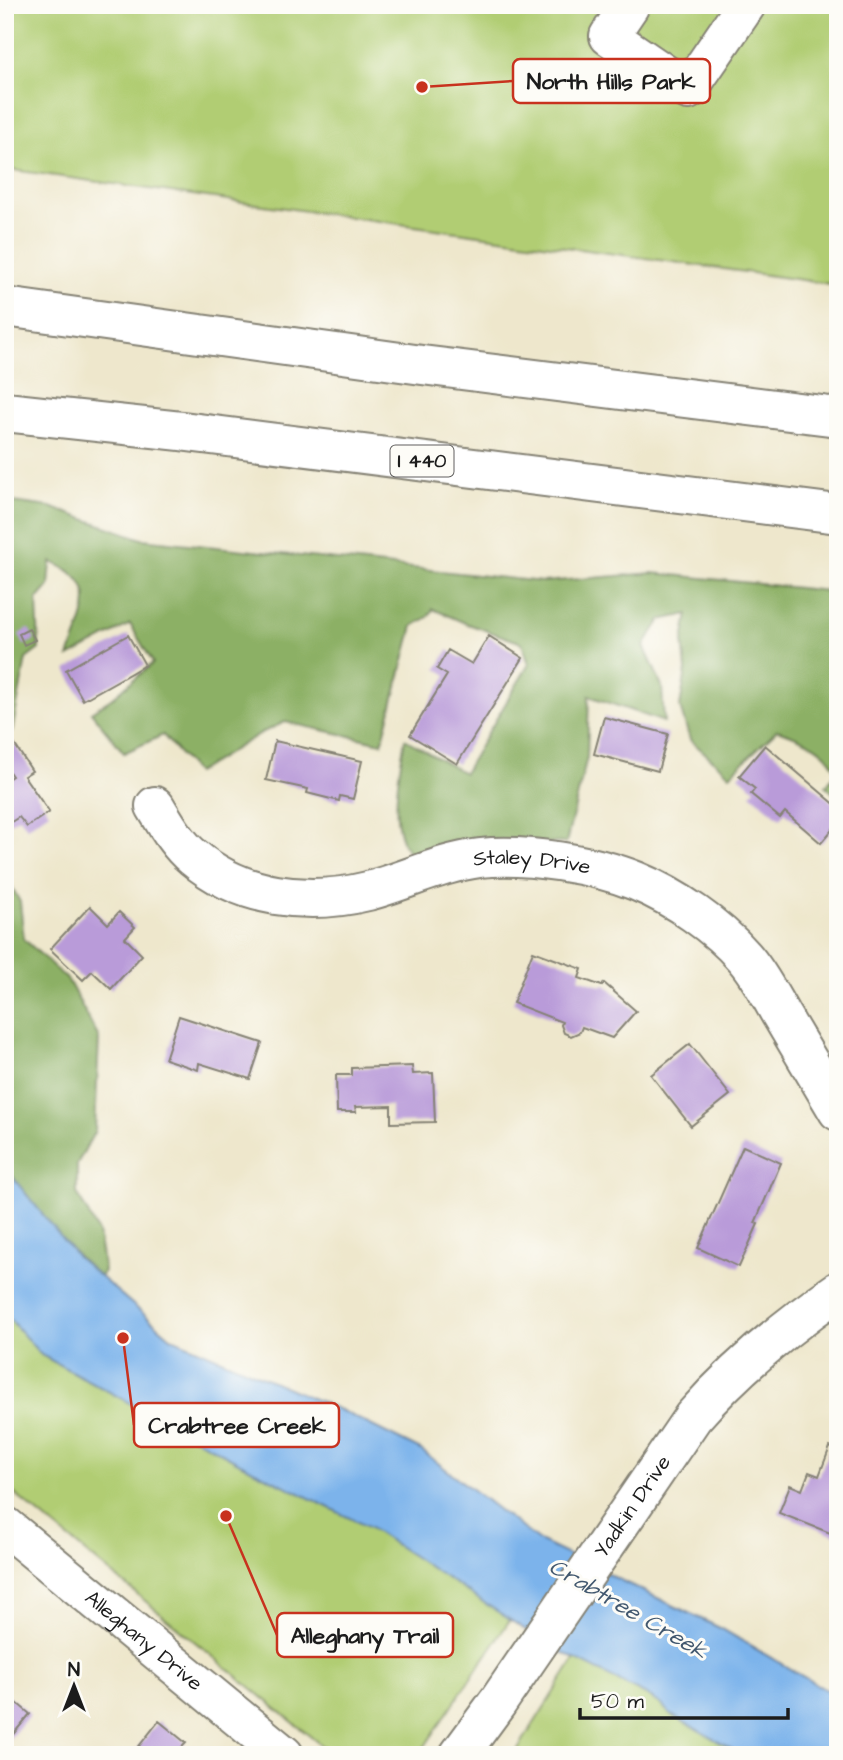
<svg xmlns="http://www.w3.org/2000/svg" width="843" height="1760" viewBox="0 0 843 1760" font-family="'Architects Daughter',sans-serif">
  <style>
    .green { fill: #b1cd73; stroke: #667448; stroke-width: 2 }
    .forest { fill: #8cb065; stroke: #546640; stroke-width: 2 }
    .water { fill: #7bb3eb; stroke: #4c6884; stroke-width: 2 }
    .building { fill: #b99bd9 }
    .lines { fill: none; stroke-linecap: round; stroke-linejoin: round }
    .minor-casing { stroke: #858274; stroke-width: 42 }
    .highway-casing { stroke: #858274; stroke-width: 42 }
    .minor { stroke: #fff; stroke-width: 38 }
    .highway { stroke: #fff; stroke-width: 38 }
    .labels { text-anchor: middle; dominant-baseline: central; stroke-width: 6; stroke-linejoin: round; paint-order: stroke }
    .shield { fill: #fdfcf7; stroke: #605f5e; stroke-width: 2 }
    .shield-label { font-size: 19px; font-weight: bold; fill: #1c1c1c }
    .street-label { font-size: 21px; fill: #1c1c1c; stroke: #fdfcf7 }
    .water-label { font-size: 23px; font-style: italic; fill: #42586f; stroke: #fdfcf7 }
    .leader { fill: none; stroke: #c8321e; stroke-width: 2.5 }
    .callout-dot { fill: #c8321e; stroke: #fdfcf7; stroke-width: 2.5 }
    .callout { fill: #fdfcf7; stroke: #c8321e; stroke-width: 2.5 }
    .callout-label { font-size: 23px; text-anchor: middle; font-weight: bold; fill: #1c1c1c }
  </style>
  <rect width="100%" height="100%" fill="#fdfcf7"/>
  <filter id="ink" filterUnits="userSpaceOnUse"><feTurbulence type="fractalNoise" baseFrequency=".0143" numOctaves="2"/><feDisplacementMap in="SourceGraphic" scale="14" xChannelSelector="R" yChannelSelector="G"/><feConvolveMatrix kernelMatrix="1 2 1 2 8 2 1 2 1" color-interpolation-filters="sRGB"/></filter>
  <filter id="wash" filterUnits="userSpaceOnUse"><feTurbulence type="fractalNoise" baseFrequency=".00686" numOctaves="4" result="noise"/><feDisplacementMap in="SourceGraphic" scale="28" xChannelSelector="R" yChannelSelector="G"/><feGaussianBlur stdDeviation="1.57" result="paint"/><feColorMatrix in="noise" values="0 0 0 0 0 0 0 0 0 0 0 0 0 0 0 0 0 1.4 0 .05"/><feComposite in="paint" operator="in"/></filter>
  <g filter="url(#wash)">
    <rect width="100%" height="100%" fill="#eee7cc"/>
    <path class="green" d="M 5,5 L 838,5 L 838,285 L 5,169 Z
      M 5,1235 L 532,1587 L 419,1755 L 333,1755 L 5,1486 Z
      M 597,1624 L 838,1754 L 838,1755 L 514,1755 Z"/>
    <path class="forest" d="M 5,501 L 50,507 L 142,539 L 543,582 L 653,573 L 838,592 L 838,798 L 826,786 L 836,772 C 829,748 799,737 777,730 L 730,775 L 690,740 L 680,707 L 686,670 L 683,641 L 688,614 L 661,620 L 644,646 L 662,686 L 664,722 L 589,696 L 587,757 L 566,843 L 463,842 L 410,854 C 387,828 399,771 405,739 L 464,773 L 529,664 L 522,643 L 465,623 L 433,609 L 428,617 L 413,626 L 382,743 L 285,722 L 261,733 L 196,773 L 163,735 L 124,753 L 91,712 L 111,699 L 153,663 L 130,624 L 69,657 C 83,615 106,583 51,562 L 49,586 L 37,600 L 39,649 L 26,659 L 12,732 L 5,738 Z
      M 5,874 L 20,902 L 24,939 L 68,980 L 99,1038 L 95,1131 L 77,1164 L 77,1193 L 98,1232 L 104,1271 L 100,1277 C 68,1250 25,1200 5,1163 Z"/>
    <path class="water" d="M 5,1163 L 14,1179 L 78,1258 L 172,1338 L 340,1410 L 421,1450 L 539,1541 L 722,1629 L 838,1697 L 838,1755 L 742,1755 L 670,1714 L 661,1704 L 646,1695 L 553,1648 L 370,1528 L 253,1470 L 41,1355 L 5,1314 Z"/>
    <g id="blocks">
      <path class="building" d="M 29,629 L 35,640 L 24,645 L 19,634 Z
        M 128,635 L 145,665 L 83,700 L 66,670 Z
        M 489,636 L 523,658 L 457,764 L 410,735 L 447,675 L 437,669 L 448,650 L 472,664 Z
        M 604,717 L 668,734 L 658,771 L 594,754 Z
        M 11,739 L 32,771 L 24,776 L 49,812 L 27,827 L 19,817 L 5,826 L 5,781 L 12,776 L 5,766 L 5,742 Z
        M 275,741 L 362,761 L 353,799 L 340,796 L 339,801 L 307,793 L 308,789 L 266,780 Z
        M 765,745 L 838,807 L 838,823 L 821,843 L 785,812 L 780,818 L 751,794 L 755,789 L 739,776 Z
        M 90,906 L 108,924 L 119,912 L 135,927 L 125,938 L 142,955 L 111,989 L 92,971 L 83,980 L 50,949 Z
        M 533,951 L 582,969 L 579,978 L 602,986 L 604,983 L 636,1011 L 612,1038 L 582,1027 L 580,1032 L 571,1036 L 564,1033 L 561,1025 L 562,1022 L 513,1003 Z
        M 179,1016 L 262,1043 L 250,1079 L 199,1063 L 198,1070 L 165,1059 Z
        M 690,1044 L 730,1095 L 691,1126 L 651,1075 Z
        M 412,1066 L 413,1074 L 433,1073 L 435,1122 L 391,1123 L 391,1106 L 355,1107 L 356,1112 L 337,1112 L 336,1075 L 352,1075 L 352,1068 Z
        M 743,1146 L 781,1163 L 755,1223 L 758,1224 L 739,1267 L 698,1248 Z
        M 830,1447 L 838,1450 L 838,1536 L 779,1513 L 790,1485 L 802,1490 L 809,1472 L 819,1476 Z
        M 5,1693 L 30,1714 L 5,1744 Z
        M 159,1721 L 186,1743 L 180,1749 L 187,1755 L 132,1755 Z"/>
    </g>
  </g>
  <g filter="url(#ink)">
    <use href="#blocks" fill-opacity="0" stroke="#858274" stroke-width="2"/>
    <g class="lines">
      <g class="minor-casing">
        <g id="minor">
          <path d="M 630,5 L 609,36 L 688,90 L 746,5"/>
          <path id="s1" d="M 155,806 C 166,824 177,844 193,857 C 241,898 308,906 368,891 C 406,881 440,863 480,858 C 525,853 594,864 636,881 C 675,897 717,926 744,957 C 759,974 770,996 781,1015 C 800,1047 819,1079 838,1111"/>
          <path id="s2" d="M 5,1526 L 284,1755"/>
          <path id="s3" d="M 459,1755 L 498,1702 L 693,1417 C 736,1368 784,1328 838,1291"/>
        </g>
      </g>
      <g class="highway-casing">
        <path id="highway" d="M 5,307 L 422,365 L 838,417
          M 5,412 L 181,431 L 838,514"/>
      </g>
      <use href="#minor" class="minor"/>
      <use href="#highway" class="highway"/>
    </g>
  </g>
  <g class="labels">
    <rect class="shield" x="390.5" y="445.5" width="63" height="31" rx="5"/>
    <g class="shield-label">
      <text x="422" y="461">I 440</text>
    </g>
    <g class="street-label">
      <text stroke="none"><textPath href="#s1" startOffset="418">Staley Drive</textPath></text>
      <text stroke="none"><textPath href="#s3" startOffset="303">Yadkin Drive</textPath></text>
      <text stroke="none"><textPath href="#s2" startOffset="180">Alleghany Drive</textPath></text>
    </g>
    <g class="water-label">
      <text transform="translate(628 1609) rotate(30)">Crabtree Creek</text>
    </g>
  </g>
  <path class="leader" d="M422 87L513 81M123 1338L134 1425M226 1516L277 1635"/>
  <g class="callout-dot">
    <circle cx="422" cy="87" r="7"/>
    <circle cx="123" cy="1338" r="7"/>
    <circle cx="226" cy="1516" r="7"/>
  </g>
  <g class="callout">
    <rect x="513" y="59" width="197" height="44" rx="7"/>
    <rect x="134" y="1403" width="205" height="44" rx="7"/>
    <rect x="277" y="1613" width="176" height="44" rx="7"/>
  </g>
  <g class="callout-label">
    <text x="611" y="89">North Hills Park</text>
    <text x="237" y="1433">Crabtree Creek</text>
    <text x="365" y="1643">Alleghany Trail</text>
  </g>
  <rect width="843" height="1760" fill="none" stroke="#fdfcf7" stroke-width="28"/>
  <g transform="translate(74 1686)" stroke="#fdfcf7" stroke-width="5" paint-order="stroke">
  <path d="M0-5L12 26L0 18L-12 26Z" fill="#1c1c1c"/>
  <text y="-10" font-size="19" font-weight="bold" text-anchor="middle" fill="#1c1c1c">N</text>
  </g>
  <path d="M580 1708v10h208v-10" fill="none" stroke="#1c1c1c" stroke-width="3.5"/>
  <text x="591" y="1708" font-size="21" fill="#1c1c1c" stroke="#fdfcf7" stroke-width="5" paint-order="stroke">50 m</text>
</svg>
